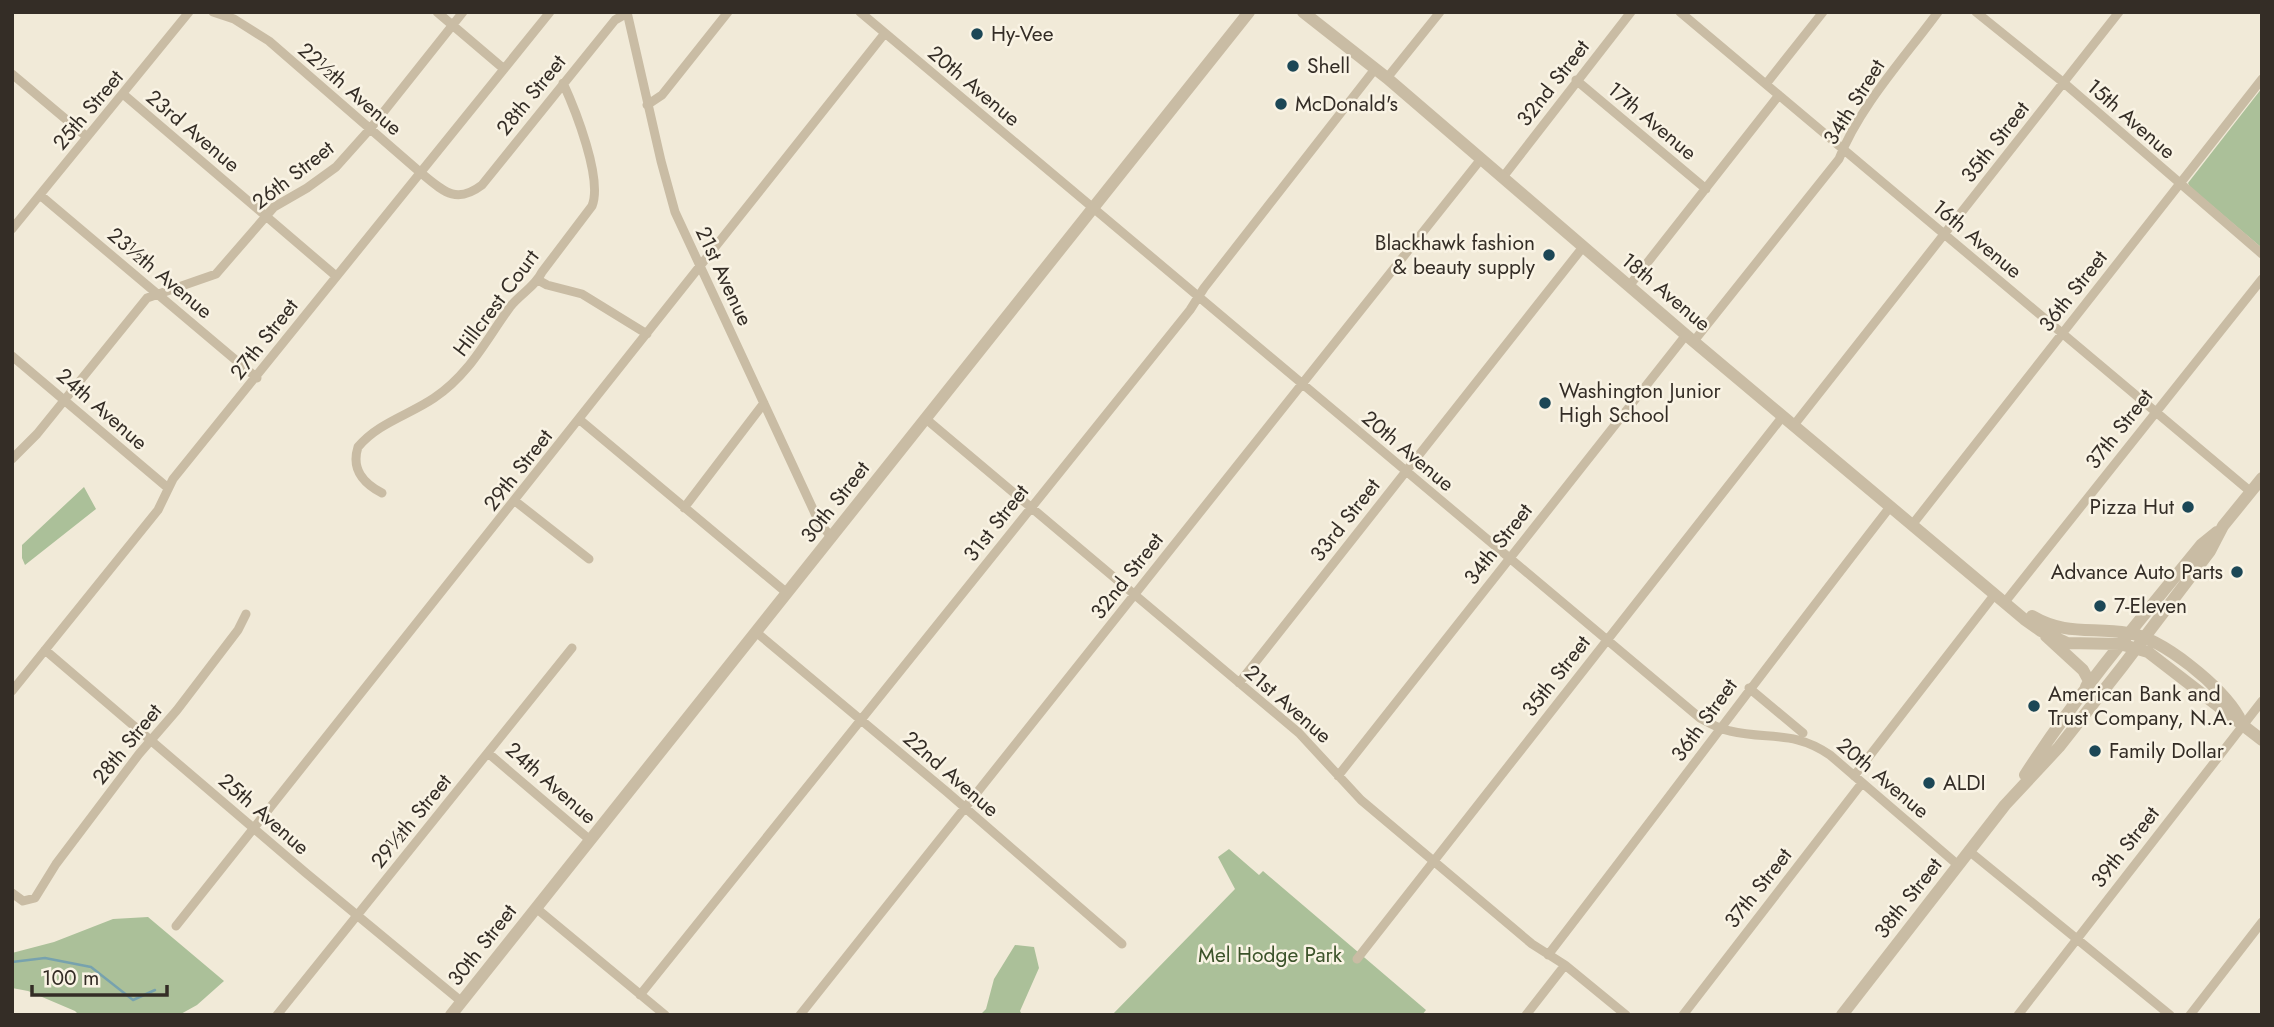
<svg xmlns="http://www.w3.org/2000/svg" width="2274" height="1027" viewBox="0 0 2274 1027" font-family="Jost,sans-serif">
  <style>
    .green { fill: #abc099 }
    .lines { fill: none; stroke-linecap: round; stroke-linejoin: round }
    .stream { stroke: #77a2ae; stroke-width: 2.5 }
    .minor { stroke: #c9bca4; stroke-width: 9 }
    .tertiary { stroke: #c9bca4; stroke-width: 12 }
    .poi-dot { fill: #1c4756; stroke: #f9f3e4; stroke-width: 2.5 }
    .labels { text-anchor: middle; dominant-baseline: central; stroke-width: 5; stroke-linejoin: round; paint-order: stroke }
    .poi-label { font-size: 21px; fill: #342d26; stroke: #f9f3e4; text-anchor: start }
    .street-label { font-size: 21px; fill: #342d26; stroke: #f9f3e4 }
    .park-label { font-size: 21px; fill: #3c532a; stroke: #f9f3e4 }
  </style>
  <rect width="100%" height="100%" fill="#f1ead8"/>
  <path class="green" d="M 2262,88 L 2262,248 L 2190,187 L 2188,183 Z
    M 84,487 L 96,509 L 25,565 L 22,558 L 22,545 Z
    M 1229,849 L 1259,875 L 1263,871 L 1426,1010 L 1422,1015 L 1112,1015 L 1235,889 L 1218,857 Z
    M 148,917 L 224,981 L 197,1005 L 179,1015 L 79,1015 L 75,1011 L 28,991 L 12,988 L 12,953 L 54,942 L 113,919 Z
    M 1015,945 L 1034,947 L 1039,968 L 1020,1011 L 1022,1015 L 980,1015 L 986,1009 L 994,979 Z"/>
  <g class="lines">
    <path class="stream" d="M 12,962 L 45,958 L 91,967 L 133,1000 L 155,990"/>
    <path class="minor" d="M 213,12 L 234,19 L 269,41 L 421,173 C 443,191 456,205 482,185 L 615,20 L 627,13
      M 437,12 L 504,69
      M 627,12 L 661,161 L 675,212 L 819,522 L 832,538
      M 860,12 L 1700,718 C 1709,723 1719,729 1730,731 C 1769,740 1794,730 1830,755 L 1958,865
      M 1680,12 L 2251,492
      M 1976,12 L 2064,83 L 2262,254
      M 12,74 L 87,137
      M 1387,78 L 1440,12
      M 1576,80 L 1706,189
      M 1766,84 L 1823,12
      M 123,94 L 336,276
      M 647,105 L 662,95 L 728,12
      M 1503,177 L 1631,12
      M 40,195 L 257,378
      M 12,229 L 189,12
      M 538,280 L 547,285 L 582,294 L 647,334
      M 1629,286 L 1779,95
      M 1694,341 L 1839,159 C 1859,107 1905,57 1938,12
      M 12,356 L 168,488
      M 926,419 L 1299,733 L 1361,800 L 1532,944 L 1565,965 L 1626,1015
      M 580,420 L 787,593
      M 1794,425 L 2119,12
      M 12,459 L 37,434 L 147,298 L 216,274 L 274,207 L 307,188 L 336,167 L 370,129 L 463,12
      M 382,493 C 363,483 351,469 358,447 C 378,423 409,415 434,398 C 469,375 486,340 510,307 C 520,294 535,287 542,272 L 592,206 C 603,179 575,109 563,83
      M 515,501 L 589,559
      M 684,508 L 764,403
      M 1912,525 L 2262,79
      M 2005,602 L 2262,279
      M 756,632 L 947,792 L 1122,944
      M 45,650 L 306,873 L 462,1002
      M 1239,683 L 1583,247
      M 1749,688 L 1803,733
      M 12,691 L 158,510 L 173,479 L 550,12
      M 488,753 L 590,840
      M 1338,776 L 1686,335
      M 1854,776 L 1995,594
      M 1969,851 L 2170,1015
      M 12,893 L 23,901 L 35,898 L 56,864 L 139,754 L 177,710 L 238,630 L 246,614
      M 536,908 L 665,1015
      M 176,926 L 885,33
      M 1548,955 C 1663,806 1775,655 1890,507
      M 1357,959 L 1783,416
      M 640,995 L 1190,310 L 1204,288 L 1375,69
      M 277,1015 L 572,648
      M 800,1015 L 1481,159
      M 1526,1015 L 1565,965
      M 1683,1015 L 1862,783
      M 2018,1015 L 2262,701
      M 2190,1015 L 2262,922"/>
    <path class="tertiary" d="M 1303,12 L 1387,78 L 1686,335 L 2024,619 L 2041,631 L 2067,643 L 2120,644 L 2148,652 L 2262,740
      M 2032,616 C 2066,636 2092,627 2128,633 C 2163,638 2222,687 2239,717
      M 2046,636 L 2083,670 L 2089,681 L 2086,687
      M 2025,775 C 2077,694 2140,620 2201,545 L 2217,532
      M 451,1015 L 1249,12
      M 1842,1015 L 2005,805 L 2059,747 L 2122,667 L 2210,551 L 2223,526 L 2262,478"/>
  </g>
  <g class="poi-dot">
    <circle cx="977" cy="34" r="7"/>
    <circle cx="1293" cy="66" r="7"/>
    <circle cx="1281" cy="104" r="7"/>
    <circle cx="1549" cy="255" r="7"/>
    <circle cx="1545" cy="403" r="7"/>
    <circle cx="2188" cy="507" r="7"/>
    <circle cx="2237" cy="572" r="7"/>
    <circle cx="2100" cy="606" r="7"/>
    <circle cx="2034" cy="706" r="7"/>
    <circle cx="2095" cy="751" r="7"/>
    <circle cx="1929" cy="783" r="7"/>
  </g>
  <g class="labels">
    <g class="poi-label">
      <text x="991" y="34">Hy-Vee</text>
      <text x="1307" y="66">Shell</text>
      <text x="1295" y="104">McDonald's</text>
      <text x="1535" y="243" text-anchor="end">Blackhawk fashion<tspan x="1535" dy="24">&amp; beauty supply</tspan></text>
      <text x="1559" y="391">Washington Junior<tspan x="1559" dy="24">High School</tspan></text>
      <text x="2174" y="507" text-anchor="end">Pizza Hut</text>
      <text x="2223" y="572" text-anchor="end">Advance Auto Parts</text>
      <text x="2114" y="606">7-Eleven</text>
      <text x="2048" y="694">American Bank and<tspan x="2048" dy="24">Trust Company, N.A.</tspan></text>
      <text x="2109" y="751">Family Dollar</text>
      <text x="1943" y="783">ALDI</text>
    </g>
    <g class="street-label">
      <text transform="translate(1553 83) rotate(-52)">32nd Street</text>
      <text transform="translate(974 86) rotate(40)">20th Avenue</text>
      <text transform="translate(350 89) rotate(41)">22½th Avenue</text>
      <text transform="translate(531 95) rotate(-51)">28th Street</text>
      <text transform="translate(1854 102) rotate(-58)">34th Street</text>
      <text transform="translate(88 110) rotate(-50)">25th Street</text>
      <text transform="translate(2131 119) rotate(41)">15th Avenue</text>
      <text transform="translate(1652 121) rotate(40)">17th Avenue</text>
      <text transform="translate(193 131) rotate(40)">23rd Avenue</text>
      <text transform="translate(1995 142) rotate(-52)">35th Street</text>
      <text transform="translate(293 175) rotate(-38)">26th Street</text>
      <text transform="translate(1977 239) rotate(40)">16th Avenue</text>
      <text transform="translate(160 273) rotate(40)">23½th Avenue</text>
      <text transform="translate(724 276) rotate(65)">21st Avenue</text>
      <text transform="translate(2073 291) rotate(-52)">36th Street</text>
      <text transform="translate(1666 292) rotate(40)">18th Avenue</text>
      <text transform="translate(496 303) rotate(-53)">Hillcrest Court</text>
      <text transform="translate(264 339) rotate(-52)">27th Street</text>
      <text transform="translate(102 409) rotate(41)">24th Avenue</text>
      <text transform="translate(2119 429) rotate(-52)">37th Street</text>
      <text transform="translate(1408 451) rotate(40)">20th Avenue</text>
      <text transform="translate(518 470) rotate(-52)">29th Street</text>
      <text transform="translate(835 502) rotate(-52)">30th Street</text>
      <text transform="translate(1345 520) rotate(-52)">33rd Street</text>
      <text transform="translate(996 523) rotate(-52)">31st Street</text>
      <text transform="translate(1498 544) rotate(-52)">34th Street</text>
      <text transform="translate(1127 576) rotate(-52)">32nd Street</text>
      <text transform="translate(1556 676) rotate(-52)">35th Street</text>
      <text transform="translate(1288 704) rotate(41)">21st Avenue</text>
      <text transform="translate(1704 720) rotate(-54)">36th Street</text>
      <text transform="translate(127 744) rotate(-51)">28th Street</text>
      <text transform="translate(951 774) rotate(41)">22nd Avenue</text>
      <text transform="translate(1883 778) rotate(40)">20th Avenue</text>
      <text transform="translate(551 783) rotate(41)">24th Avenue</text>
      <text transform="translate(264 814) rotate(41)">25th Avenue</text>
      <text transform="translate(411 821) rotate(-51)">29½th Street</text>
      <text transform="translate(2125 847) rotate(-52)">39th Street</text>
      <text transform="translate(1758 888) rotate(-52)">37th Street</text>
      <text transform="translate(1908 898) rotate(-52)">38th Street</text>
      <text transform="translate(482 945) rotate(-52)">30th Street</text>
    </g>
    <g class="park-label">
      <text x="1270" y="955">Mel Hodge Park</text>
    </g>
  </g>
  <rect width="2274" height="1027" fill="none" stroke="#342d26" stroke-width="28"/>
  <path d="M32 985v10h135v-10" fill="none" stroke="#342d26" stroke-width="3.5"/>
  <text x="42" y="985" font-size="21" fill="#342d26" stroke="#f9f3e4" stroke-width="5" paint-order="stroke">100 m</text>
</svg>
